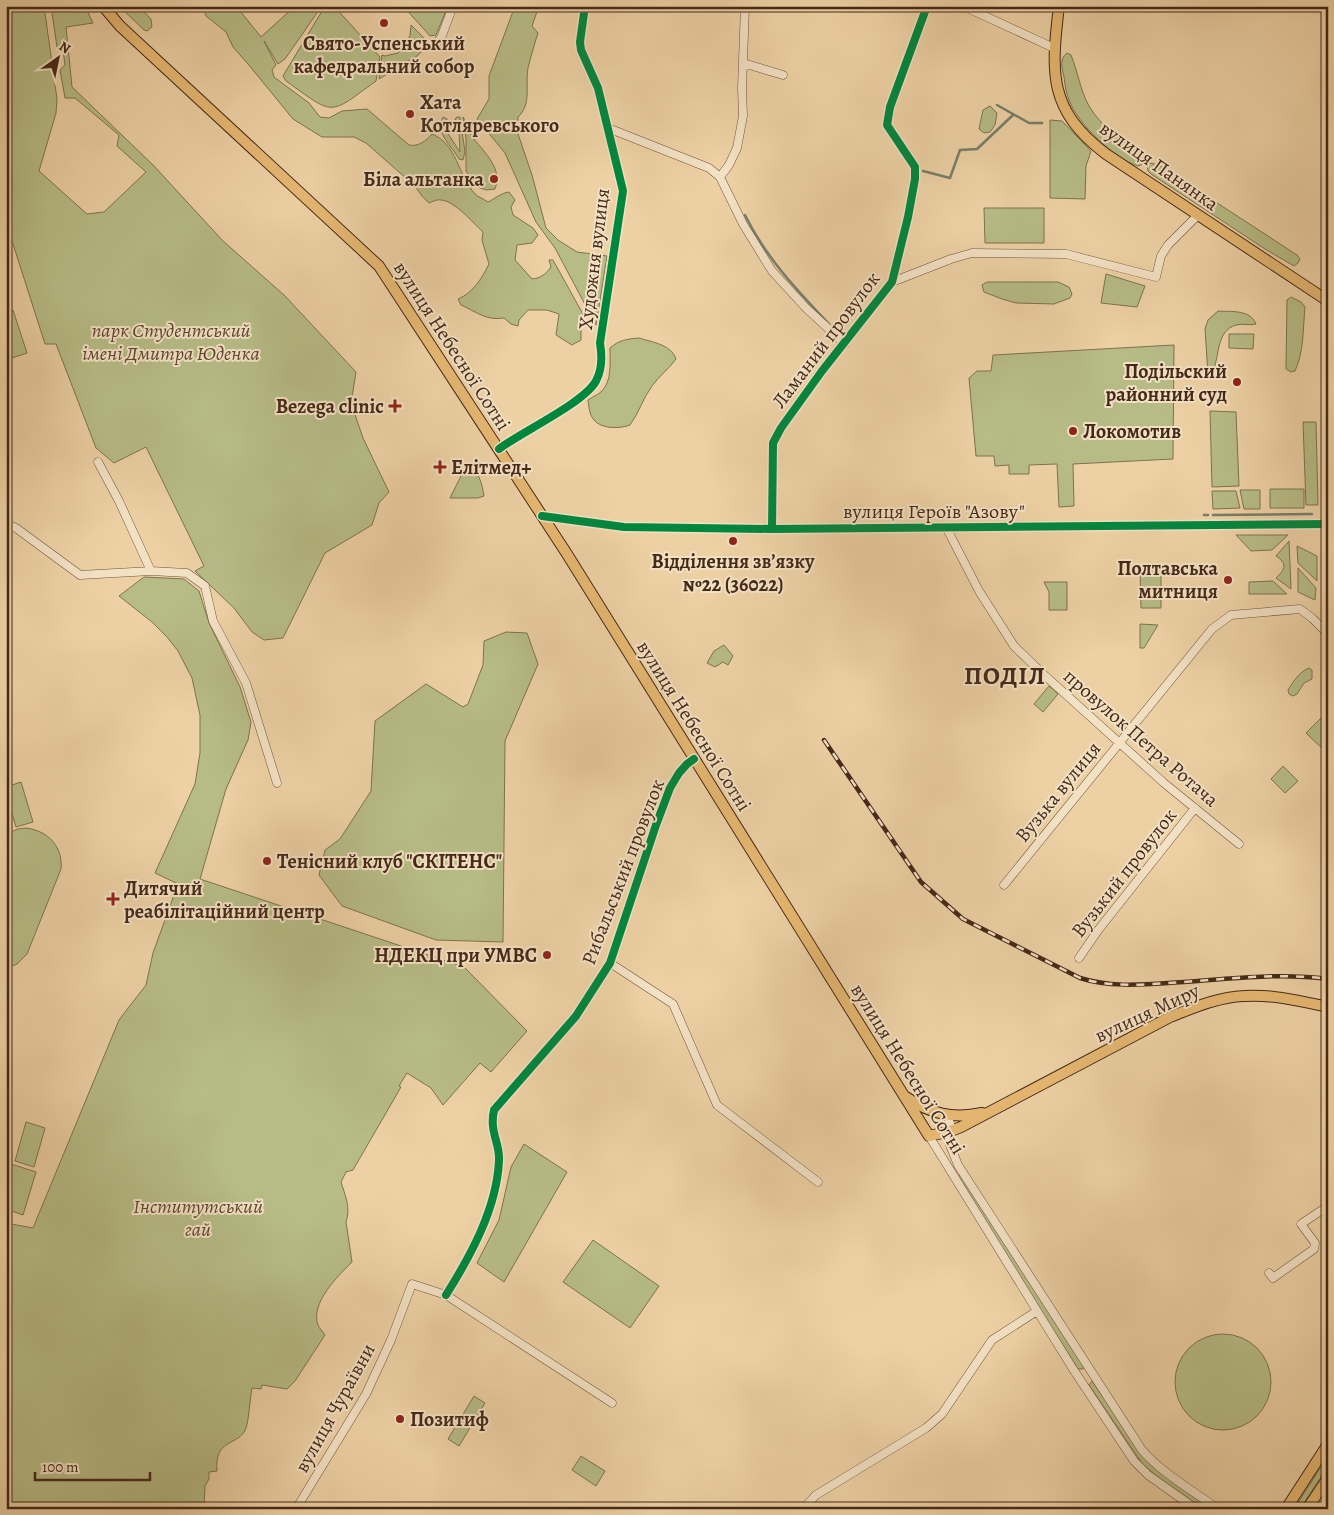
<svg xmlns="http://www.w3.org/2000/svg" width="1334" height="1515" viewBox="0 0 1334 1515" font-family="Alegreya,serif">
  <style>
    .green { fill: #b7bc87; stroke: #7e7250 }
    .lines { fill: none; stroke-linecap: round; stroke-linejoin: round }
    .stream { stroke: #787e6b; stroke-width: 2.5 }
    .minor-casing { stroke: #6f533b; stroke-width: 9 }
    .major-casing { stroke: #452918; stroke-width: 12 }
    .minor { stroke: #f3e1c4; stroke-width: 8 }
    .major { stroke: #e6b872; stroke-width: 10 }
    .rail-casing { stroke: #452918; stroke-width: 4.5 }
    .rail { stroke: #f3e1c4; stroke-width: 2.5; stroke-dasharray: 8; stroke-linecap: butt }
    .cycleway-casing { stroke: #f3e1c4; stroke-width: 11 }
    .cycleway { stroke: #00873e; stroke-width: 8 }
    .poi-dot { fill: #8f2418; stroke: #f3e1c4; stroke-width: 2 }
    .labels { text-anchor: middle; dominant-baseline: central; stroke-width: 4; stroke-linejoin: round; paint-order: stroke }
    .poi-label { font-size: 20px; font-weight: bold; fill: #452918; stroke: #f3e1c4; text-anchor: start }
    .street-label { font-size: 20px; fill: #452918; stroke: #f3e1c4 }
    .park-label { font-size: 20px; font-style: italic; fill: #5c462e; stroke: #f3e1c4 }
    .district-label { font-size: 25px; font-weight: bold; letter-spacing: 1px; fill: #452918; stroke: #f3e1c4 }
  </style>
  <rect width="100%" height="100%" fill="#edd1a5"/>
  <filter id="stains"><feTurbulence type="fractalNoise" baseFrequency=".004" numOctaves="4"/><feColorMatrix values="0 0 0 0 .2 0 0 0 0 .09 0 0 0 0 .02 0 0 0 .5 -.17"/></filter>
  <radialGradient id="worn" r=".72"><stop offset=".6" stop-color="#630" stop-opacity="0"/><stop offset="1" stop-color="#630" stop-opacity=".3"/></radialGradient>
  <path class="green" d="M 6,6 L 44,6 L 57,99 L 56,113 L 39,171 L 87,214 L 104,212 L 146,172 L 117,146 L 119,135 L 75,98 L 65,98 L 60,70 L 65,65 L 63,50 L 57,47 L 51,6 L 85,6 L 93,23 L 66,27 L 72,87 L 153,165 L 223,241 L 284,295 L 356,372 L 351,403 L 363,438 L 389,492 L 379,503 L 372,525 L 325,553 L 283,638 L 264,640 L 252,632 L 234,608 L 195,571 L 204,566 L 146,447 L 114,463 L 96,448 L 56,344 L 45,344 L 6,222 L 6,149 L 12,137 L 6,131 Z
    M 119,6 L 138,6 L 151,19 L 152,27 L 147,31 L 144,30 Z
    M 203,6 L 236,6 L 261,37 L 295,6 L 318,6 L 319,10 L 285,59 L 278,64 L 264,41 L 276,65 L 272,70 L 274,77 L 309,103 L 320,117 L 329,118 L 342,111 L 367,109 L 409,145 C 418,147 426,141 432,134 C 457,144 458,175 475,194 C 478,197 484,199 488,202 C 496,198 501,193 509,192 L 515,200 L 511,207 L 513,215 L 533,228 L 538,235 L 532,243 L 517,245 L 515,260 L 532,279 C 541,278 546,274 551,267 L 549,260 L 553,260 L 584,316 L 581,325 L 581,340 L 572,345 L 556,335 L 559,314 L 547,310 L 528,310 L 519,320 L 518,326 L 511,324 L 504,318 C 486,321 477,312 461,305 L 458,299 C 473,293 482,278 489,264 L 482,240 L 483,232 C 473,223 455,201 441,200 C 437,199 432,202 429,203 L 422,196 L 415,186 L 366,143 L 354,137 L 322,137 L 293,119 L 248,64 L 233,47 L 226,32 L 206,16 Z
    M 325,6 L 334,6 L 380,57 L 376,81 C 328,116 335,116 286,81 L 283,76 Z
    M 403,6 L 448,6 L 436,35 L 430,36 Z
    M 515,6 L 539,6 L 532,26 L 538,33 C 534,45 531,56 528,68 C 525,85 532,104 518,117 L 517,131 L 532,175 L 546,228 L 558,240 L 577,252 L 607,256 L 596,325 L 555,248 L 536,222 L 505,153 L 477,119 L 489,99 L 489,76 Z
    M 411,25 L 430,44 L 417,56 L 379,79 L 382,55 L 385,56 L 398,53 L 410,36 Z
    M 1067,53 L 1071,55 C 1078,72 1080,90 1089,106 C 1101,127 1124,142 1143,155 L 1146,159 L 1146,163 L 1138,166 C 1113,158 1078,124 1069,100 C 1066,93 1065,85 1064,77 C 1062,68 1059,59 1067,53 Z
    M 990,106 L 997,113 L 995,125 L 990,132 L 984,133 L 979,129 L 983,110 Z
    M 443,117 L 447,119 L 445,129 L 460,152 L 459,130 L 455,119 L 457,117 L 460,117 L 465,152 L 463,160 L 459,159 C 452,146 435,134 443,117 Z
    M 463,117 C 467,124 469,133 474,139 C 485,153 503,169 495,189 L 486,190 L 478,187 L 466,171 L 466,139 Z
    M 1050,120 L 1062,121 L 1091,151 L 1086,166 L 1085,199 L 1050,198 Z
    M 1150,163 L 1159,165 L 1297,255 L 1300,259 L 1298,263 L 1294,266 L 1265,249 L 1151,174 L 1148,171 L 1147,166 Z
    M 984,208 L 1044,208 L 1044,243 L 985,243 Z
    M 1106,274 L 1145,286 L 1137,307 L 1101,303 Z
    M 987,282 L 1058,282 L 1069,287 L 1072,294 L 1070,298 L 1054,304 L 1016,303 L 1002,299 L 984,292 L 982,285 Z
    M 1291,297 L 1301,302 L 1305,307 C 1303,327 1304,352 1295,371 L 1291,372 L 1286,369 L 1287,300 Z
    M 13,310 L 27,353 L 6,360 L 6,312 Z
    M 1218,311 C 1231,312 1250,309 1256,324 C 1249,326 1243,323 1236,325 C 1215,331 1220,359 1212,373 L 1208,374 L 1205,329 L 1208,320 Z
    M 1229,334 L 1254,334 L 1253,349 L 1229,348 Z
    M 639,338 C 651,342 671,344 676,359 C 669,369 659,376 652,386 C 643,398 639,413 630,425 C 620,429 601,429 594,420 C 589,414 589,407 588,400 C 592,397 598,395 602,391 C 612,381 610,362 610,348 C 619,340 627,339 639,338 Z
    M 1174,345 L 1173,459 L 1073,464 L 1074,506 L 1059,507 L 1057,464 L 1029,465 L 1029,474 L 1009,474 L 1009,465 L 995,466 L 994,456 L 976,456 L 969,378 L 977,371 L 991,371 L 993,355 Z
    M 1210,411 L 1236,412 L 1239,486 L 1212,487 Z
    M 1303,422 L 1316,422 L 1318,505 L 1306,505 Z
    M 467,464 C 479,470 482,484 484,496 L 478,498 L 450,498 Z
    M 1270,489 L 1304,489 L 1304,508 L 1270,508 Z
    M 1240,490 L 1260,490 L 1260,509 L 1244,509 Z
    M 1236,491 L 1240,508 L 1213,509 L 1212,491 Z
    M 1236,535 L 1288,535 L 1272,550 L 1251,551 Z
    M 1289,541 L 1291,589 L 1276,578 C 1286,569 1287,563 1276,556 Z
    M 1297,546 L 1317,556 L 1317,581 L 1298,563 Z
    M 1140,567 L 1161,567 L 1161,608 L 1141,608 Z
    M 1298,568 L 1316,588 L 1315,600 L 1298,592 Z
    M 144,577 L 184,579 L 199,591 L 209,623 L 240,687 L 251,722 L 248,740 L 226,789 L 200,879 L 464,967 L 527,1031 L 491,1072 L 480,1063 L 443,1105 L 431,1088 L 407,1073 L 399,1086 L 401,1087 L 353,1170 L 346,1172 L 341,1182 C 345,1195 351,1208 346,1222 L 352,1262 C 338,1276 310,1303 318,1325 C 319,1328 323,1332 325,1335 L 295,1381 L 287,1389 L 262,1385 L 261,1389 L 252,1388 C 250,1398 249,1419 246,1428 C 239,1447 214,1437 217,1471 L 209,1472 L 209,1479 L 205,1486 L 204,1504 L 200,1509 L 6,1509 L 6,1223 L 33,1228 L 119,1020 L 146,985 L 153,953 L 178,884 L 155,873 L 195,784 L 200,753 L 200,715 L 192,678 L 178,651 L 167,637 L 152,622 L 119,596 Z
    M 1273,581 L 1287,594 L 1249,594 L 1249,582 Z
    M 1044,582 L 1067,582 L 1067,610 L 1049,610 L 1049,592 Z
    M 1140,624 L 1158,625 L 1144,648 L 1140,648 Z
    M 506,632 L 527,633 L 538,664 L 505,741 L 503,942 L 436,940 L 342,906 L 319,875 L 325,850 L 340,839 L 371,791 L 375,721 L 426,684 L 463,707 L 468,704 L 483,665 L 484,641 Z
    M 724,645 L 733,656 L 728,665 L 723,662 L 715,667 L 707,663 L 714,651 Z
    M 1309,668 L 1312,670 L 1312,679 L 1304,683 L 1297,694 L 1293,696 L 1289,694 L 1288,690 C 1293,682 1300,671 1309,668 Z
    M 1049,686 L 1058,694 L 1043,712 L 1034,704 Z
    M 1321,718 L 1328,725 L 1327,753 L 1306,733 Z
    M 1283,766 L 1298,781 L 1285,793 L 1271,779 Z
    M 21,782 L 33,822 L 16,827 L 6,793 L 6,787 Z
    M 26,828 C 48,831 63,846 61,869 L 27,954 L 17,964 L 6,969 L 6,834 L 18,829 Z
    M 26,1122 L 45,1128 L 34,1167 L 15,1161 Z
    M 524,1144 L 567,1172 L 504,1282 L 477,1263 L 499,1220 L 511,1167 Z
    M 11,1164 L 36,1172 L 23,1215 L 6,1209 L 6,1179 Z
    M 960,1175 L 1084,1366 L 1083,1369 L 1078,1369 L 957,1178 Z
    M 593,1240 L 659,1286 L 630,1328 L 563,1282 Z
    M1175 1382a48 48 0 1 1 96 0a48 48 0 1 1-96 0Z
    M 1092,1381 L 1147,1461 L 1214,1509 L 1203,1509 L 1159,1478 L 1143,1465 L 1089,1385 Z
    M 474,1396 L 485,1403 L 459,1446 L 448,1439 Z
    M 581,1456 L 605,1471 L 596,1486 L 572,1470 Z
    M 1328,1456 L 1328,1466 L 1300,1509 L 1294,1509 Z"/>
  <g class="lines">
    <path class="stream" d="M 997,105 L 1029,123 L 1042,123
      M 923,171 L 950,178 L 960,150 L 977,149 L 1013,115
      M 745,215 C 766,258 797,290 829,324
      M 1204,515 L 1208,515
      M 1213,515 L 1312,514"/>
    <g class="minor-casing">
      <path id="minor" d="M 963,6 L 1054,48
        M 433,46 L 441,38 L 453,6
        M 743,63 L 783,75
        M 608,128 L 709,168 L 720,177 L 743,224 L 772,271 L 806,308 L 845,344
        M 720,177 L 729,165 L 737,148 L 743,116 L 742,88 L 745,6
        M 892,282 L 951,259 L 972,253 L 1066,254 L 1156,277 L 1161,256 L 1168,245 L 1198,215
        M 499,449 C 521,432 584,403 596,381 C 602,370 602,355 600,343 L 623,191 L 598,88 L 581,50 L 580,42 L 585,6
        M 98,462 L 119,501 L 151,571
        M 542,516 L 624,527 L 772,529 L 1328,524
        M 6,524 L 16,528 L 80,575 L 151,571 L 187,573 L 205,586 L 213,621 L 246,683 L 277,783
        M 946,527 L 979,591 L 1014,646 L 1042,673 L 1164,783 L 1239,844
        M 772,529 L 773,443 L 781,428 L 822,371 L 892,282 L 908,217 L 915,179 L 915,167 L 887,125 L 890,107 L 927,6
        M 1004,885 L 1212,629 L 1231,615 L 1300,609 L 1312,618 L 1328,634
        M 1079,958 L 1099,929 L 1195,808
        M 610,963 L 673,1004 L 717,1105 L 818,1182
        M 947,1115 L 951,1126 L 950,1145 L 958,1165 L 1142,1450 C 1163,1474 1192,1490 1218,1509
        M 929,1136 L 1073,1369 L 1134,1461 L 1148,1475 L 1196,1509
        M 1269,1273 L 1273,1278 L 1314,1249 L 1315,1243 L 1301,1224 L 1328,1206
        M 446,1295 C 471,1255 497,1208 499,1160 C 500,1143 489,1132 494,1110 L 576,1016 L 610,963 L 656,825 L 670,788 L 679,773 L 687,764 L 694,759
        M 296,1509 L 366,1394 L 391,1340 L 412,1284 L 446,1295 L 612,1403
        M 803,1509 L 816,1495 L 926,1428 L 942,1414 L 992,1340 L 1037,1311"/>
    </g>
    <g class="major-casing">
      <path id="major" d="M 103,6 L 120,26 L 379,266 L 567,554 L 929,1136 L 951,1131 L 961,1127 L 1170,1017 C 1193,1008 1218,997 1244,996 C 1272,994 1300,1001 1328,1007
        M 1059,6 C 1051,73 1048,110 1106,154 L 1328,301
        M 906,1097 C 930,1114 953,1119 982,1113
        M 1286,1509 L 1328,1444
        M 1307,1509 L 1328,1478"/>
    </g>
    <use href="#minor" class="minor"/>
    <use href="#major" class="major"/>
    <g class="rail-casing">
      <path id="rail" d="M 824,740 L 921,882 L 963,919 L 1080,978 C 1108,987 1139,985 1168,983 C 1220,980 1275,972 1328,979"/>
    </g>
    <use href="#rail" class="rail"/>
    <g class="cycleway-casing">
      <path id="cycleway" d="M 499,449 C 521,432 584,403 596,381 C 602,370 602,355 600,343 L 623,191 L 598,88 L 581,50 L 580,42 L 585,6
        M 542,516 L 624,527 L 772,529 L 1328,524
        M 772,529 L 773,443 L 781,428 L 822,371 L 892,282 L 908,217 L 915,179 L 915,167 L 887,125 L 890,107 L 927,6
        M 446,1295 C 471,1255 497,1208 499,1160 C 500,1143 489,1132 494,1110 L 576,1016 L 610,963 L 656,825 L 670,788 L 679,773 L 687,764 L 694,759"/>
    </g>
    <use href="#cycleway" class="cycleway"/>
  </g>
  <g class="poi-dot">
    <circle cx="384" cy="23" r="5"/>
    <circle cx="410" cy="114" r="5"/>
    <circle cx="494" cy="179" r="5"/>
    <circle cx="1237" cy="382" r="5"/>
    <path d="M392.5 398.5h5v5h5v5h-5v5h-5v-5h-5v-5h5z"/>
    <circle cx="1073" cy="431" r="5"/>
    <path d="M437.5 459.5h5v5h5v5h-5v5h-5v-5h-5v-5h5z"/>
    <circle cx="733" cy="541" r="5"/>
    <circle cx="1228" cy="580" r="5"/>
    <circle cx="267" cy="861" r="5"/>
    <path d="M110.5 891.5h5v5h5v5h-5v5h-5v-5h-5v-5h5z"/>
    <circle cx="547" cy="955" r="5"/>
    <circle cx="400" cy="1419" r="5"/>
  </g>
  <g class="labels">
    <g class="poi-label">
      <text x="384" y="43" text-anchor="middle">Свято-Успенський<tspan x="384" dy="23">кафедральний собор</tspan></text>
      <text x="420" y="102">Хата<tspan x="420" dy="23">Котляревського</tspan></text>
      <text x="484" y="179" text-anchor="end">Біла альтанка</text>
      <text x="1227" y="371" text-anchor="end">Подільский<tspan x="1227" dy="23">районний суд</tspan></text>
      <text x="384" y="406" text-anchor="end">Bezega clinic</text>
      <text x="1083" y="431">Локомотив</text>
      <text x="451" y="467">Елітмед+</text>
      <text x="733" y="561" text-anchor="middle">Відділення зв’язку<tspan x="733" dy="23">№22 (36022)</tspan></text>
      <text x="1218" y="568" text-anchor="end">Полтавська<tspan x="1218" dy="23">митниця</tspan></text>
      <text x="277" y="861">Тенісний клуб "СКІТЕНС"</text>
      <text x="124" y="888">Дитячий<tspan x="124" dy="23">реабілітаційний центр</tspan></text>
      <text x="537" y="955" text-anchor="end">НДЕКЦ при УМВС</text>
      <text x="410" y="1419">Позитиф</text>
    </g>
    <g class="street-label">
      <text transform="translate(1159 166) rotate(35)">вулиця Панянка</text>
      <text transform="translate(594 259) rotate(-83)">Художня вулиця</text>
      <text transform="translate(826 340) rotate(-53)">Ламаний провулок</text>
      <text transform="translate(452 346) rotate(57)">вулиця Небесної Сотні</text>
      <text x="934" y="511">вулиця Героїв "Азову"</text>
      <text transform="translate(694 726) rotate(58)">вулиця Небесної Сотні</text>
      <text transform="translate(1141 738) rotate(41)">провулок Петра Ротача</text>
      <text transform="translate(1058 792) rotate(-51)">Вузька вулиця</text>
      <text transform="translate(623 872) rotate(-69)">Рибальський провулок</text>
      <text transform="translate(1124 873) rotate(-52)">Вузький провулок</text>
      <text transform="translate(1147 1013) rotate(-25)">вулиця Миру</text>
      <text transform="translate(908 1069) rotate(58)">вулиця Небесної Сотні</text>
      <text transform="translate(335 1408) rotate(-61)">вулиця Чураївни</text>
    </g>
    <g class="park-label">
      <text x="171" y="330">парк Студентський<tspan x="171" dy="23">імені Дмитра Юденка</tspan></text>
      <text x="198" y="1206">Інститутський<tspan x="198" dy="23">гай</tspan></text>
    </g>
    <g class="district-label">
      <text x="1005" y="676">ПОДІЛ</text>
    </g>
  </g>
  <rect width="1334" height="1515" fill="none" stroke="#edd1a5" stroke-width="25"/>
  <rect x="8" y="8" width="1319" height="1500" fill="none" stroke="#452918" stroke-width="2.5"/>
  <rect x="12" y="12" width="1309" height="1490" fill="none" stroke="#452918"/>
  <g transform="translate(58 58) rotate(33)" stroke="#f3e1c4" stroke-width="4" paint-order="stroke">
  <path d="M0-4L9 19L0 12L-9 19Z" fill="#452918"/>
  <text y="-8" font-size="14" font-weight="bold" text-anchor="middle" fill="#452918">N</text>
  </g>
  <path d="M35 1472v8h115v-8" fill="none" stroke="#452918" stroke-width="2.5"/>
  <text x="42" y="1472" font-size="15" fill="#452918" stroke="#f3e1c4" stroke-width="4" paint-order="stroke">100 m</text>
  <rect width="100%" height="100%" filter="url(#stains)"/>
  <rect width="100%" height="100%" fill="url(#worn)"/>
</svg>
